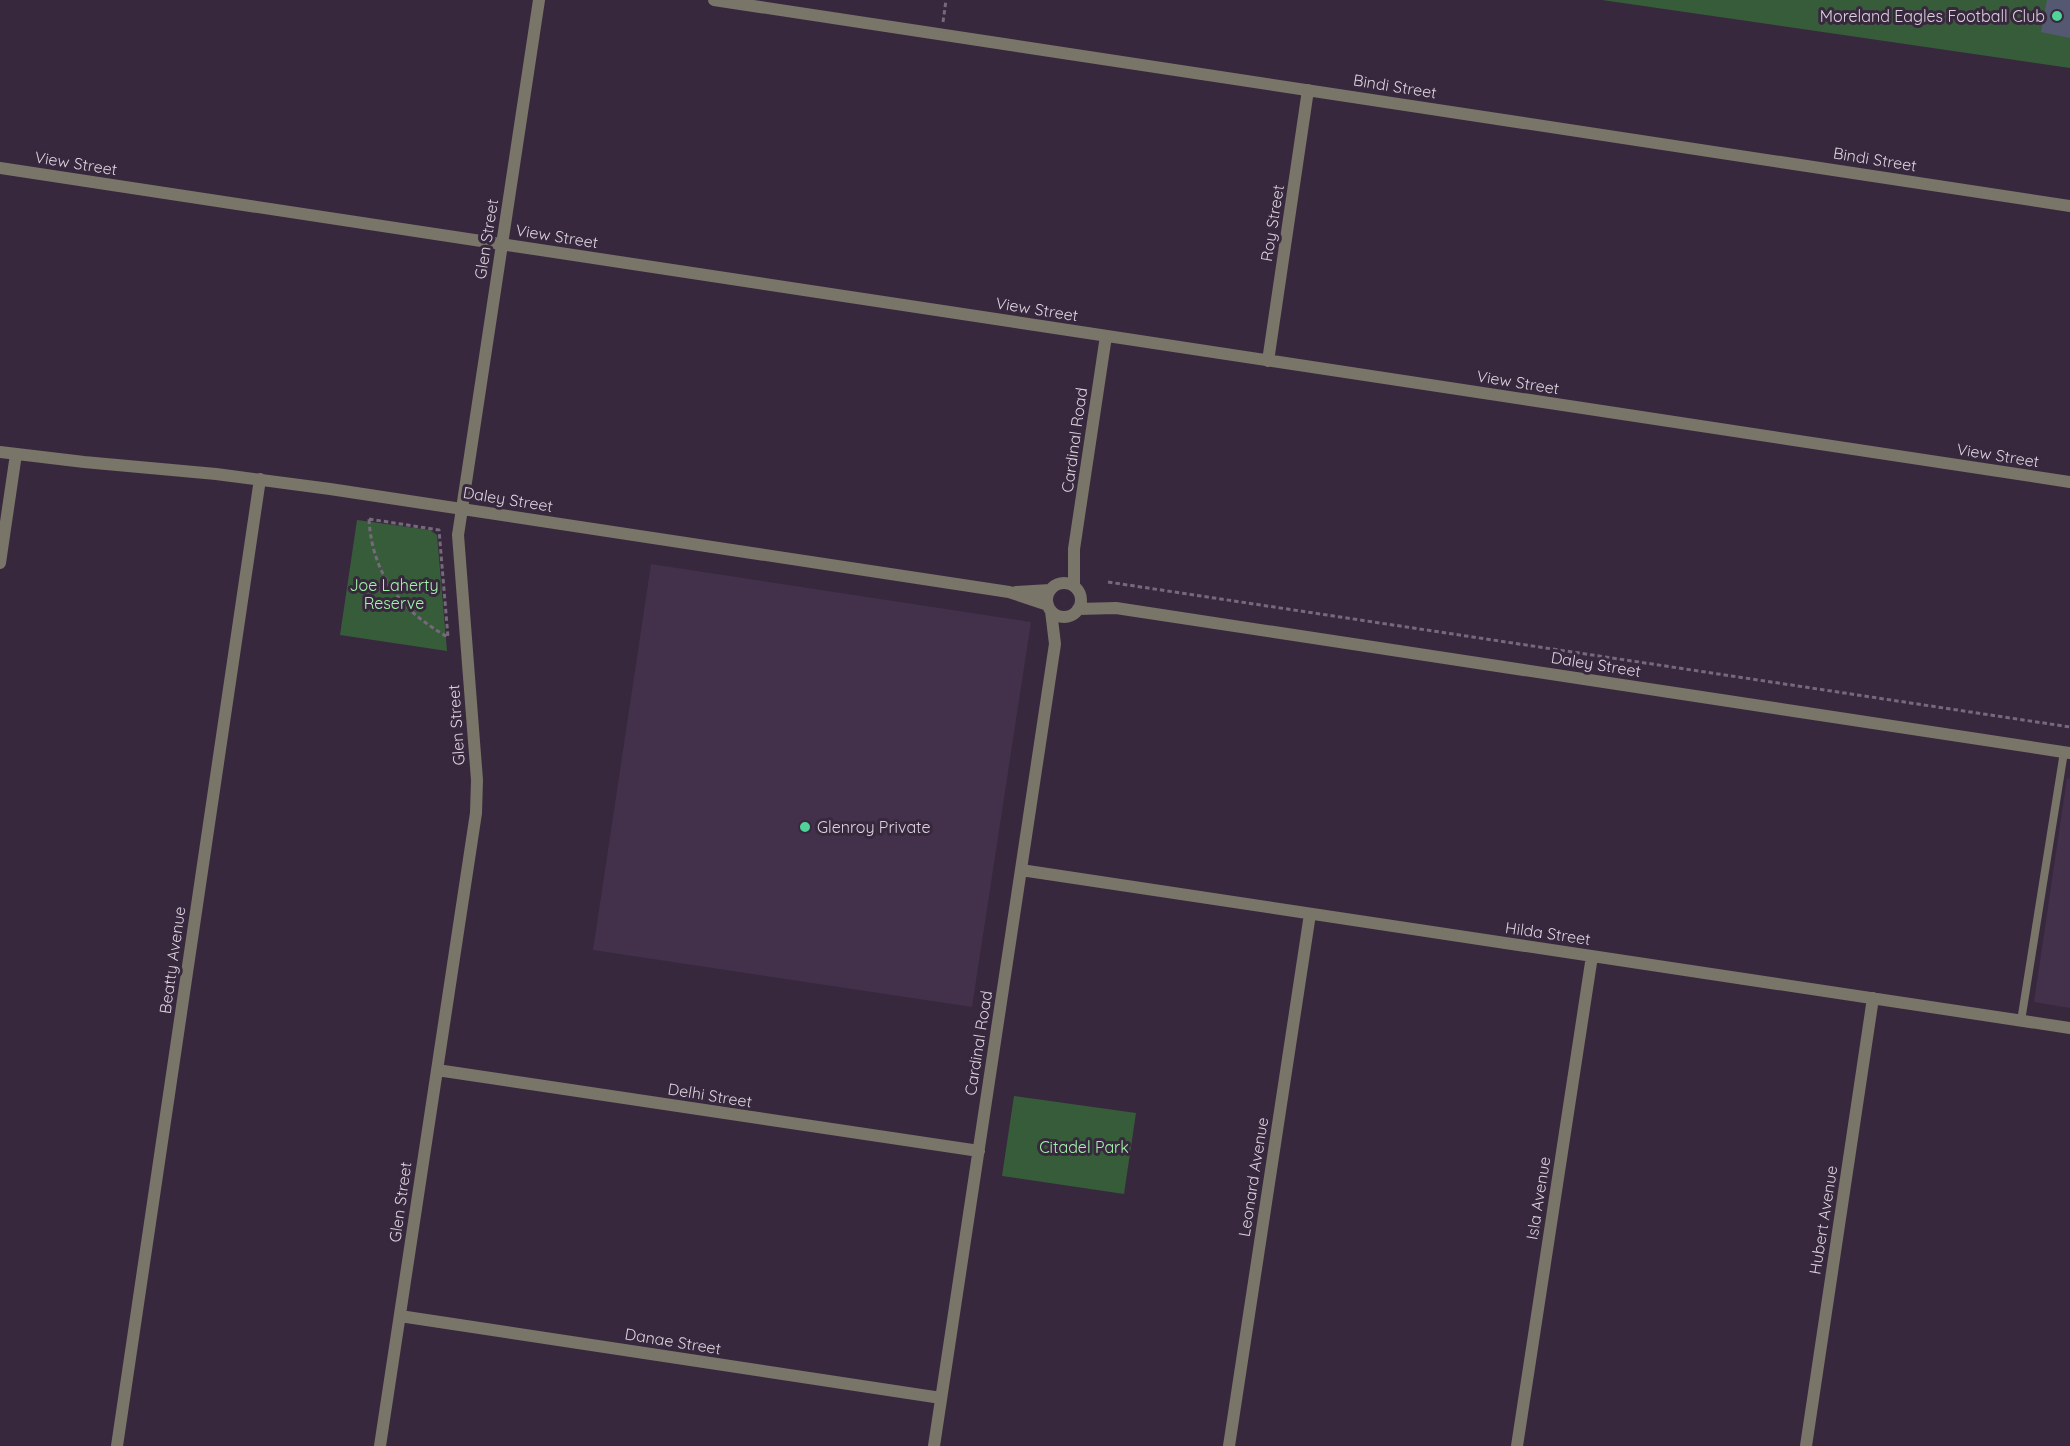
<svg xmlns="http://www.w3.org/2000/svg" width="2070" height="1446" viewBox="0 0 2070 1446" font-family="Quicksand,sans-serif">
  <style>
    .built { fill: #43304a }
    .green { fill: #375c3a }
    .building { fill: #555871 }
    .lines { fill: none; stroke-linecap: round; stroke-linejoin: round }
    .path { stroke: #76697b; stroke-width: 3; stroke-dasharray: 4.5 3; stroke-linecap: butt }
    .service { stroke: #797569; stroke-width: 8 }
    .minor { stroke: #797569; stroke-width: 12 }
    .poi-dot { fill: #50d398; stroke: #37283d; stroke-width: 2 }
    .labels { text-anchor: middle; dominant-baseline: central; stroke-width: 6; stroke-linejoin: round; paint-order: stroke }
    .poi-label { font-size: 16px; fill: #ddd3e0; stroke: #37283d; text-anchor: end }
    .street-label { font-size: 16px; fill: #ddd3e0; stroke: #37283d }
    .park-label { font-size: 16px; fill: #a1f5a8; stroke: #37283d }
  </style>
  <rect width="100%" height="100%" fill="#37283d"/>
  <path class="built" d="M 651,564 L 1031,622 L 972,1007 L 593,950 Z
    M 2067,778 L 2070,779 L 2070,1008 L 2034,1002 Z"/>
  <path class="green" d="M 1602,0 L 2070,0 L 2070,68 Z
    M 357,520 L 430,530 L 437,535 L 447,651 L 340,635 Z
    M 1014,1096 L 1136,1113 L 1124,1194 L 1002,1176 Z"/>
  <path class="building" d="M 2047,0 L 2070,0 L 2070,38 L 2041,32 Z"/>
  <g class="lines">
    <path class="path" d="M 943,22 L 946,0
      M 369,519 L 439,530 L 448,637 C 401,611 372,574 369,519 Z
      M 1108,582 L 2070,727"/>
    <path class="service" d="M 2021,1021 L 2064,752"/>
    <path class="minor" d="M 714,0 L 2070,206
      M 0,168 L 2070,482
      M 1268,361 L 1308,90
      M 0,452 L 84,462 L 216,474 L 330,489 L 1009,592 L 1048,605
      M 0,563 L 16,454
      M1047 600a17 17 0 1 1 34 0a17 17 0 1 1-34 0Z
      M 1074,586 L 1074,549 L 1106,336
      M 1016,592 L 1050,590
      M 1078,609 L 1116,608 L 2070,753
      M 1021,870 L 2070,1028
      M 437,1070 L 979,1151
      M 400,1316 L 941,1398
      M 117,1446 L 260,479
      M 380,1446 L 476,813 L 477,780 L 458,535 L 539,0
      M 934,1446 L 1055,644 L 1051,611
      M 1229,1446 L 1310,914
      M 1517,1446 L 1592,956
      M 1806,1446 L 1873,998"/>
  </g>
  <g class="poi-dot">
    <circle cx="2057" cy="16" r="6"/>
    <circle cx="805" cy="827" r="6"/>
  </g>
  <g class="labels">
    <g class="poi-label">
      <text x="2045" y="16">Moreland Eagles Football Club</text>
      <text x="817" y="827" text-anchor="start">Glenroy Private</text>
    </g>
    <g class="street-label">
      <text transform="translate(1395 86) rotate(9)">Bindi Street</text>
      <text transform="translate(1875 159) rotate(9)">Bindi Street</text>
      <text transform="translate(76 163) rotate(9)">View Street</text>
      <text transform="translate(1272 223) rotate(-81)">Roy Street</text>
      <text transform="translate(557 236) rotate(9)">View Street</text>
      <text transform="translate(486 239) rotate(-81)">Glen Street</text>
      <text transform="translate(1037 309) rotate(9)">View Street</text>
      <text transform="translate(1518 382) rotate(9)">View Street</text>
      <text transform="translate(1074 440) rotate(-82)">Cardinal Road</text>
      <text transform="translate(1998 455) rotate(9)">View Street</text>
      <text transform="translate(508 499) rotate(9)">Daley Street</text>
      <text transform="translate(1596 664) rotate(9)">Daley Street</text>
      <text transform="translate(456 725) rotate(-94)">Glen Street</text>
      <text transform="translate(1548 933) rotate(8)">Hilda Street</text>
      <text transform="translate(172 960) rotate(-82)">Beatty Avenue</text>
      <text transform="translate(978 1043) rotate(-81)">Cardinal Road</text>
      <text transform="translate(710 1095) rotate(9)">Delhi Street</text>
      <text transform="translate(1253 1177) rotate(-81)">Leonard Avenue</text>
      <text transform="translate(1538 1198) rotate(-81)">Isla Avenue</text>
      <text transform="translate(400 1202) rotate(-82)">Glen Street</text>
      <text transform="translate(1823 1220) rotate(-81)">Hubert Avenue</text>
      <text transform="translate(673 1341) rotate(9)">Danae Street</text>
    </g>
    <g class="park-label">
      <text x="394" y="585">Joe Laherty<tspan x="394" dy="18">Reserve</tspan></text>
      <text x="1084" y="1147">Citadel Park</text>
    </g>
  </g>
</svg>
